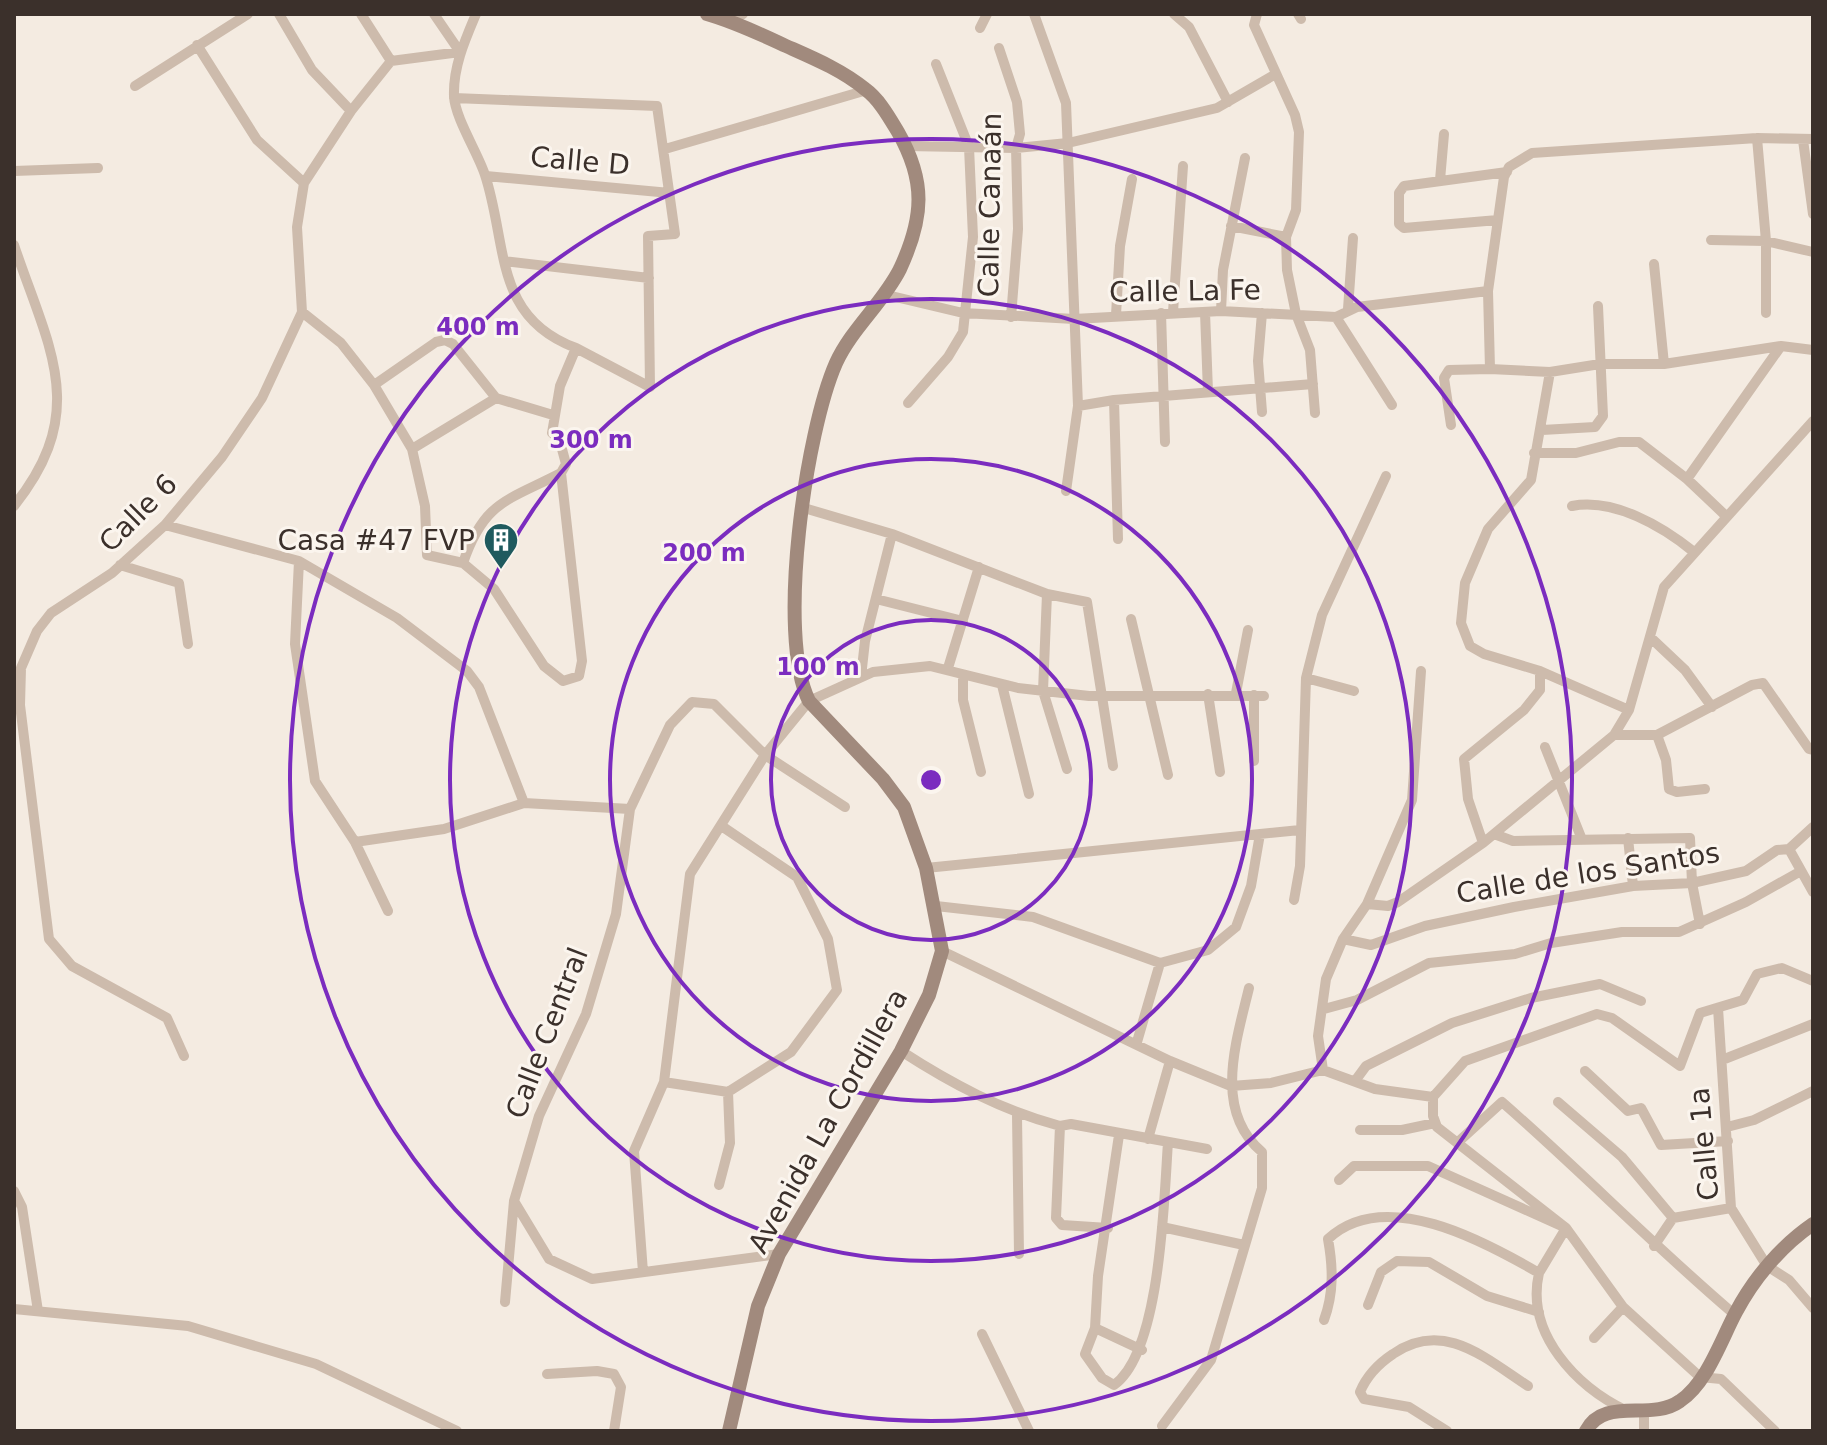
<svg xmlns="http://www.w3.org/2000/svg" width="1827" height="1445" viewBox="0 0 1827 1445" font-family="'DejaVu Sans',sans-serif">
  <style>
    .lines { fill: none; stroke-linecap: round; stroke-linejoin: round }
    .street { stroke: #cdbbac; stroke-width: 10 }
    .secondary { stroke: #a18a7d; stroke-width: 14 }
    .ring { fill: none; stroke: #7b2cbf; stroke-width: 4 }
    .labels { text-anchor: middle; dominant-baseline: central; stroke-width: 6; stroke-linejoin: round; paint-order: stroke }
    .street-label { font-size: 28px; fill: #3b302b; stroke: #fbf5ee }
    .poi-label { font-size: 28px; fill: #3b302b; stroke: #fbf5ee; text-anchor: end }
    .centre { fill: #7b2cbf; stroke: #fbf5ee; stroke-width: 4 }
    .ring-label { font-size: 24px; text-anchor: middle; font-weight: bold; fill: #7b2cbf; stroke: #fbf5ee; stroke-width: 6; stroke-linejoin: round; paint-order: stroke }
  </style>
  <rect width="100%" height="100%" fill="#f4ebe1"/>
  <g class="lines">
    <path class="street" d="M 279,14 L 312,70 L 351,111
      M 361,14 L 391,61
      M 434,14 L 460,52
      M 476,14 C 465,40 453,67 454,96 C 455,118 478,153 485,175 C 508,245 493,317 576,348 L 560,386 L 552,433 L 559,438 L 566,464 L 561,473 L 582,661 L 579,676 L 563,681 L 544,666 L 494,589 L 463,563 C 484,501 507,501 561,473
      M 1034,14 L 1066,103 L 1078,406 L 1066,491
      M 1174,14 L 1189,27 L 1228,102
      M 1257,14 L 1254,25 L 1295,115 L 1299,132 L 1296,210 L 1286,237 L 1287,270 L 1296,314 L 1310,350 L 1315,413
      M 1298,14 L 1301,19
      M 731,21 L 743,14
      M 980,28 L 987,14
      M 197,45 L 257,140 L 304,183
      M 999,48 L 1017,102 L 1020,134 L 1016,148 L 1018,229 L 1011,317
      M 135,86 L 248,14
      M 454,98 L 657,106 L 675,234 L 648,236 L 650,387 L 576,348
      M 1757,138 L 1766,241 L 1766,313
      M 1813,139 L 1757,138 L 1532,153 L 1509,167 L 1504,177 L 1488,291 L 1490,369 L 1550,372 L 1600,364 L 1664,364 L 1781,346 L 1813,350
      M 1803,140 L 1813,214
      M 906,146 L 1016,148 L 1068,143 L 1217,108 L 1274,75
      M 665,149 L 867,90
      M 14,171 L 98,168
      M 486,176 L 670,193
      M 1440,180 L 1444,134
      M 1498,220 L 1404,228 L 1399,224 L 1399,193 L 1404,186 L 1507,172
      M 1231,226 L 1286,237
      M 1711,240 L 1766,241 L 1813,252
      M 14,245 C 48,347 91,410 14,506
      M 504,261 L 649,278
      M 1654,264 L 1664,364
      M 883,294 L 963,313 L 1074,319 L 1221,311 L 1336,317 L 1357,307 L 1488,291
      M 1348,309 L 1353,238
      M 1221,311 L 1223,270 L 1245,158
      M 302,312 L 341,343 L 374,385 L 412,449 L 425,506 L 427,555 L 463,563
      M 1173,312 L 1183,166
      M 1205,312 L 1208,392
      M 1161,313 L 1165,442
      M 1116,315 L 1120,246 L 1132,179
      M 1336,317 L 1392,405
      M 1550,372 L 1531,480 L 1488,529 L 1465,583 L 1461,623 L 1470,646 L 1484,654 L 1540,671 L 1629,710
      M 374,385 L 436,342 L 445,340 L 453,344 L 496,398 L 553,415
      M 1114,400 L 1118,539
      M 908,403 L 948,357 L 963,332 L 973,237 L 969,147 L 936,64
      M 1078,406 L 1114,400 L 1313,384
      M 1262,412 L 1258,361 L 1262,313
      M 1451,425 L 1444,378 L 1449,370 L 1490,369
      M 1542,430 L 1595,427 L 1603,416 L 1598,306
      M 412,449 L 496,398
      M 1534,453 L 1576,453 L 1619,442 L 1639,442 L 1687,479 L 1726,516
      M 1687,479 L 1781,346
      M 1572,506 C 1614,498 1662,526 1694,552
      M 804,508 L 892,534 L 1047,594 L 1087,602 L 1113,766
      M 165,525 L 299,561 L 397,618 L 467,671 L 479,687 L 524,803
      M 299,561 L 295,644 L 315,781 L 355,842 L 388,911
      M 120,565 L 179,583 L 188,644
      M 1047,594 L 1043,691 L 1067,769
      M 876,599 L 963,621
      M 1131,619 L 1168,775
      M 1650,637 L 1685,670 L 1712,707
      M 948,668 L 979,567
      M 861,677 L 865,641 L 892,534
      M 963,677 L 963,700 L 981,772
      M 1002,685 L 1029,794
      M 1354,691 L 1306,678 L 1322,615 L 1386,476
      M 1236,693 L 1248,630
      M 1208,694 L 1220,772
      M 1614,735 L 1657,735 L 1752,685 L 1763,683 L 1809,749 L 1813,750
      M 1657,735 L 1666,760 L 1669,789 L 1677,792 L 1705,789
      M 1545,747 L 1581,837
      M 1254,761 L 1254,695
      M 1494,834 L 1513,841 L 1690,838 L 1692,883 L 1700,924
      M 1628,838 L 1633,886
      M 355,842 L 444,829 L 524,803 L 630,809
      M 1483,843 L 1468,799 L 1464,759 L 1524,710 L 1540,690 L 1540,671
      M 1789,849 L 1813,827
      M 926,868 L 1300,830
      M 1294,900 L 1300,866 L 1306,678
      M 1367,904 L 1388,906 L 1398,902 L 1483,843 L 1614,735 L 1629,710 L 1664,587 L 1813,421
      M 936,906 L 1033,917 L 1160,963 L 1208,950 L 1236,927 L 1251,886 L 1260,834
      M 1343,939 L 1371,945 L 1425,926 L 1514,907 L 1633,886 L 1692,883 L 1746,871 L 1777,850 L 1789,849 L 1813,892
      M 942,951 L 1170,1061 L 1231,1086 L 1271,1083 L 1323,1070 L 1318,1036 L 1326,979 L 1343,939 L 1367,904 L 1412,800 L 1421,671
      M 1718,1008 L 1731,1208 L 1767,1266 L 1789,1280 L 1813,1308
      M 1324,1009 L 1357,1000 L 1429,963 L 1515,954 L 1551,943 L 1622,932 L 1679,932 L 1746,902 L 1801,871
      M 1137,1042 L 1160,963
      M 901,1051 C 952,1084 1001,1110 1060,1126
      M 184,1056 L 167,1018 L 72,966 L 49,939 L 20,705 L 21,668 L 37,631 L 51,613 L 112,573 L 165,525 L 222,457 L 262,398 L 302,312 L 297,227 L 304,183 L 351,111 L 391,61 L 460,52
      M 1722,1060 L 1813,1024
      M 1323,1070 L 1375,1089 L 1433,1097
      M 1585,1071 L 1628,1111 L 1641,1108 L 1661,1145 L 1728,1141
      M 1355,1081 L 1366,1066 L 1452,1023 L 1531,998 L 1600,984 L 1641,1001
      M 664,1082 L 728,1092 L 791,1052 L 837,990 L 828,939 L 797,877 L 723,827
      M 1558,1102 L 1622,1157 L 1673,1218
      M 1017,1115 L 1019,1254
      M 1727,1127 L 1754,1120 L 1813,1091
      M 1360,1130 L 1402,1130 L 1435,1123
      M 1119,1135 L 1098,1276 L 1095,1328 L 1085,1354 L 1102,1378 L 1114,1385 C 1161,1352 1164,1198 1168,1142
      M 1148,1139 L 1170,1061
      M 1457,1143 L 1502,1102 C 1581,1171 1654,1246 1734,1314
      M 1339,1180 L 1354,1166 L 1428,1166 L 1566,1228 L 1539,1273
      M 719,1185 L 730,1143 L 728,1092
      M 14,1191 L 22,1207 L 38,1311
      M 514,1201 L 549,1259 L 592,1279 L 779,1254
      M 1162,1227 L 1244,1245
      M 1108,1228 L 1062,1225 L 1056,1218 L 1060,1126 L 1071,1124 L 1207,1149
      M 1654,1246 L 1673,1218 L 1731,1208
      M 643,1272 L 634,1151 L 664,1082 L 690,874 L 765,755 L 809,701 L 873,672 L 930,666 L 1018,688 L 1089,696 L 1264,696
      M 505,1302 L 514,1201 L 539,1116 L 586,1014 L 616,914 L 630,809 L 670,725 L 692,702 L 714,704 L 765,755 L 845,807
      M 1368,1305 L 1381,1272 L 1397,1261 L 1429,1262 L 1487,1296 L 1539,1312
      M 14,1309 L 188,1326 L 316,1364 L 457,1431
      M 1324,1320 C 1334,1293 1333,1267 1328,1239 C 1384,1186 1484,1241 1539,1273 C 1525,1334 1577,1387 1627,1411
      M 1095,1328 L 1142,1350
      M 982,1334 L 1029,1431
      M 1594,1338 L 1623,1307
      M 547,1374 L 597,1371 L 614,1374 L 621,1387 L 614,1431
      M 1644,1413 L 1644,1431
      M 1162,1426 L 1211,1360 L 1262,1188 L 1262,1152 C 1213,1111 1236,1042 1249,988
      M 1447,1431 L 1409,1407 L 1364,1399 L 1360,1392 C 1367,1375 1378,1364 1393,1354 C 1443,1319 1485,1358 1528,1386
      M 1775,1431 L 1721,1379 L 1700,1377 L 1623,1307 L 1566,1228 L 1437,1127 L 1433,1116 L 1433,1097 L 1465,1061 L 1597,1014 L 1612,1018 L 1680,1066 L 1700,1013 L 1743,1000 L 1757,974 L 1782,968 L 1813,981"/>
    <path class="secondary" d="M 707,14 C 735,22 760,34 786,46 C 813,58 842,70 865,89 C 879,99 889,117 898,132 C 926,181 924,217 900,269 C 883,303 852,328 836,363 C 806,431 776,635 809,701 L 883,779 L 904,807 L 926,868 L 942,951 L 929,995 L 901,1051 L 779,1254 L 758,1306 L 729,1431
      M 1586,1431 C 1604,1396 1651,1422 1680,1401 C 1707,1383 1721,1340 1736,1312 C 1754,1278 1781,1246 1813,1224"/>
  </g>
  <g class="ring">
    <circle cx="931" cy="780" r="160"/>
    <circle cx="931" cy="780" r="321"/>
    <circle cx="931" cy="780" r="481"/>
    <circle cx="931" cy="780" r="641"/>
  </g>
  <defs>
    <g id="building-pin" transform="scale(1.8)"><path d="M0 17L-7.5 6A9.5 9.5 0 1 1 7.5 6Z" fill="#1f5a5e" stroke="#fbf5ee"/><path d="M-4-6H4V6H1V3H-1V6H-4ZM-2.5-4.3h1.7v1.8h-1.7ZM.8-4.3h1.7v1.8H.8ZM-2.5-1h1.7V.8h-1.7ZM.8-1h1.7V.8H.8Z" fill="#fff"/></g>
  </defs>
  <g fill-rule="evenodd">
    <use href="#building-pin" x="501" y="540"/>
  </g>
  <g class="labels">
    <g class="street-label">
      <text transform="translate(580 161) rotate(5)">Calle D</text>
      <text transform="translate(990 205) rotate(-89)">Calle Canaán</text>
      <text transform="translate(1185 291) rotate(-1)">Calle La Fe</text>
      <text transform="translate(138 513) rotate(-45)">Calle 6</text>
      <text transform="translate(1588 873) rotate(-9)">Calle de los Santos</text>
      <text transform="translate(547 1033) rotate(-69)">Calle Central</text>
      <text transform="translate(828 1121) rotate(-61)">Avenida La Cordillera</text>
      <text transform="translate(1704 1144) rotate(-95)">Calle 1a</text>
    </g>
    <g class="poi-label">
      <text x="475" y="540">Casa #47 FVP</text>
    </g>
  </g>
  <circle cx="931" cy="780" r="12" class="centre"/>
  <g class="ring-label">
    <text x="478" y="335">400 m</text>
    <text x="591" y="448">300 m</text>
    <text x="704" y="561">200 m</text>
    <text x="818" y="675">100 m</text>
  </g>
  <rect width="1827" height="1445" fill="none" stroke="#3b302b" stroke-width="32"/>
</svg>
